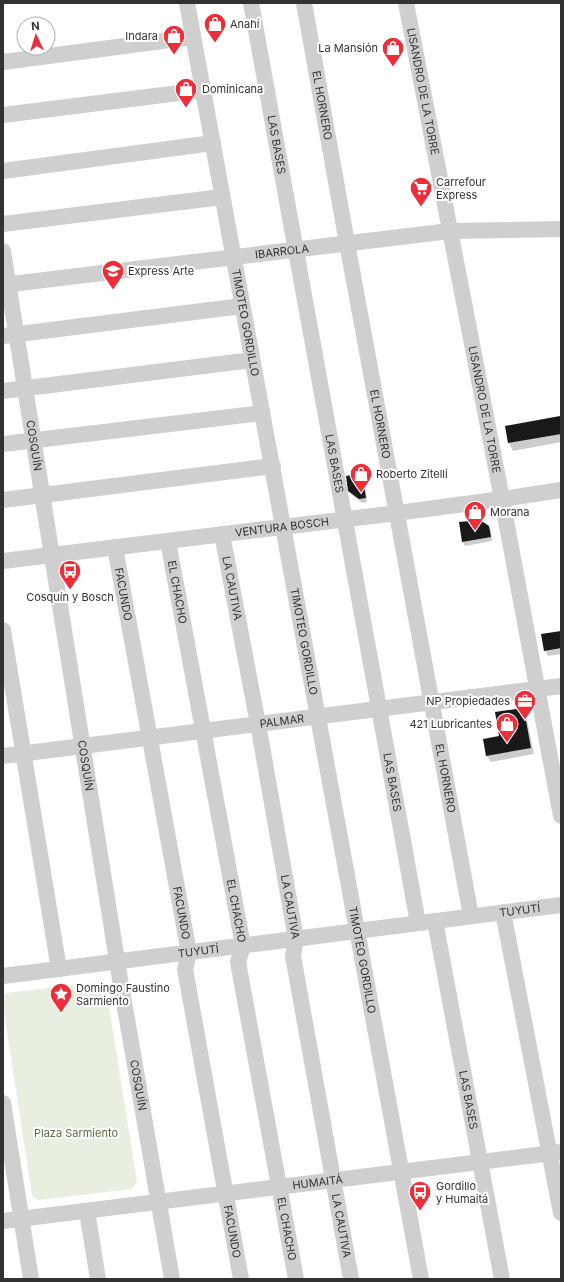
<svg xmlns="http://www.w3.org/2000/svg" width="564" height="1282" viewBox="0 0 564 1282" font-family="Inter,sans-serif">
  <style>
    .green { fill: #e8efe0 }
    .shadow { fill: #0003 }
    .building { fill: #191919 }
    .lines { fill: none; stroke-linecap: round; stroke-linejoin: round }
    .minor { stroke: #cfcfcf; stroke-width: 16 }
    .labels { text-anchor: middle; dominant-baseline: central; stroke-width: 4; stroke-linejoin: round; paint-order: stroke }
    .poi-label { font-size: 11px; fill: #323232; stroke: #fff; text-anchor: start }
    .street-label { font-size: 11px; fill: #323232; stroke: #fff }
    .park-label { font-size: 11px; fill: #54713b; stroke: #fff }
  </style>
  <rect width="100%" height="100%" fill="#fff"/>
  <path class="green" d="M 99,982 L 106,987 L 137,1182 L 132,1189 L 38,1200 L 32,1195 L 3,1006 L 3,997 L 6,993 Z"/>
  <path class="shadow" d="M 560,417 L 561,442 L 513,451 L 509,443 L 506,427 Z
    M 362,474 L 364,478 L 367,502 L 362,503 L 352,495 L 349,491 Z
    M 460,523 L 488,527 L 491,531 L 492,541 L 465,546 L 463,542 Z
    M 561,632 L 561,654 L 548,656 L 545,650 Z
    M 525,716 L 527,720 L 534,754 L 491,762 L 487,756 L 484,740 L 500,737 Z"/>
  <path class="building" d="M 560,416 L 561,434 L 508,443 L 505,426 Z
    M 362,473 L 366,498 L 359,499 L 348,491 L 346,476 Z
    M 480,520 L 489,526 L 491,537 L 462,542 L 459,522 Z
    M 561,631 L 561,648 L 544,651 L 541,634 Z
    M 516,709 L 525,715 L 531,748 L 486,756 L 483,739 L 499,736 L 495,712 Z"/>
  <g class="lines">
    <g class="minor">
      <path id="s1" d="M 187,3 L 421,1279"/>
      <path id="s2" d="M 251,3 L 418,923"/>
      <path id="s3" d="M 304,3 L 347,243 L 471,916"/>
      <path id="s4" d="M 406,3 L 502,499 L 561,816"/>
      <path d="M 3,62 L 193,37"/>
      <path d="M 3,115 L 203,90"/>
      <path d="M 3,171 L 213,143"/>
      <path d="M 3,224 L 222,197"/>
      <path id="s5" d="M 3,251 L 120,979 L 172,1279"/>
      <path id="s6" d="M 3,285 L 450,231 L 561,229"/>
      <path d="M 3,336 L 242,306"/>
      <path d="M 3,391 L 252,360"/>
      <path d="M 3,444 L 262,413"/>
      <path d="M 3,500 L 273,466"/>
      <path id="s7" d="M 222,534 L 258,724 L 296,939 L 293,956 L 351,1279"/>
      <path id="s8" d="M 168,541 L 243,946 L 238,962 L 296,1279"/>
      <path id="s9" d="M 115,547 L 189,953 L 185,969 L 241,1279"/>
      <path id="s10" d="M 3,561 L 397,513 L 502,499 L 561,490"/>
      <path d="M 3,630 L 59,969"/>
      <path id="s11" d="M 3,756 L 561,686"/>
      <path d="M 503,912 L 561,1213"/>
      <path id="s12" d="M 435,921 L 502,1279"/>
      <path id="s13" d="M 3,976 L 561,905"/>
      <path d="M 3,1103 L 31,1279"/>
      <path d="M 87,1211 L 98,1279"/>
      <path id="s14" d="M 3,1221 L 561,1152"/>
    </g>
  </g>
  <defs>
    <g id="shop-pin" transform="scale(1.15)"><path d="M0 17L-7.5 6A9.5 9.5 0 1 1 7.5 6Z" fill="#ef2d38" stroke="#fff"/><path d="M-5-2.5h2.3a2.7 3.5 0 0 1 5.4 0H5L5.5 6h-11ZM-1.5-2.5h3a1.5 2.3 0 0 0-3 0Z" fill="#fff"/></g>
    <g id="supermarket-pin" transform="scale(1.15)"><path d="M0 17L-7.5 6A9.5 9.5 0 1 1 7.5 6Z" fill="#ef2d38" stroke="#fff"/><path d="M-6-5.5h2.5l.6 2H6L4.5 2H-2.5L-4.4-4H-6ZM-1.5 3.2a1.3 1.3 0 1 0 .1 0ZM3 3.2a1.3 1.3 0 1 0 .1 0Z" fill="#fff"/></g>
    <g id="university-pin" transform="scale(1.15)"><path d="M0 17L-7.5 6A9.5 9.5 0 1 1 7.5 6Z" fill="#ef2d38" stroke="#fff"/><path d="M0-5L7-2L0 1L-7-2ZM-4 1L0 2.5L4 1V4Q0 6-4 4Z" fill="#fff"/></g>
    <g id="bus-pin" transform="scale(1.15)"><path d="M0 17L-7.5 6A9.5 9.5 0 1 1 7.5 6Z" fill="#ef2d38" stroke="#fff"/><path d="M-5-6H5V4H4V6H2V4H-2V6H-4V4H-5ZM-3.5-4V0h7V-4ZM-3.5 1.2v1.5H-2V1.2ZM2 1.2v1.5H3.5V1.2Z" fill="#fff"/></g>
    <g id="office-pin" transform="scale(1.15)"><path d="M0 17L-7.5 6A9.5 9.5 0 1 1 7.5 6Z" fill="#ef2d38" stroke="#fff"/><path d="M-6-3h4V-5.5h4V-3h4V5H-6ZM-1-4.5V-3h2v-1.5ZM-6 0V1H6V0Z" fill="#fff"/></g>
    <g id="sight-pin" transform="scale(1.15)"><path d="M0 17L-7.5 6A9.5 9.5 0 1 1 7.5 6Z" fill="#ef2d38" stroke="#fff"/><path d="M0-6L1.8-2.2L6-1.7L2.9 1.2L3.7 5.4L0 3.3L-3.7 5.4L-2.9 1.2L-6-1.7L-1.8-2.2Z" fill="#fff"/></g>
  </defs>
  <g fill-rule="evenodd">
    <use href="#shop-pin" x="215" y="24"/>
    <use href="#shop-pin" x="174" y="36"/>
    <use href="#shop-pin" x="393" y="48"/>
    <use href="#shop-pin" x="186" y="89"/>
    <use href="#supermarket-pin" x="421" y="188"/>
    <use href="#university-pin" x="113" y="271"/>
    <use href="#shop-pin" x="361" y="474"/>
    <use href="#shop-pin" x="475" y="512"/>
    <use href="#bus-pin" x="70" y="571"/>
    <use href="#office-pin" x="525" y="701"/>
    <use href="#shop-pin" x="507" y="724"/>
    <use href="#sight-pin" x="61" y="994"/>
    <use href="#bus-pin" x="420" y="1192"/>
  </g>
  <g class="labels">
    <g class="poi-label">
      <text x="230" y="24">Anahí</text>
      <text x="158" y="36" text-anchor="end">Indara</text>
      <text x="378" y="48" text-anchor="end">La Mansión</text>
      <text x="202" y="89">Dominicana</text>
      <text x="436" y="182">Carrefour<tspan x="436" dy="13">Express</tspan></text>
      <text x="128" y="271">Express Arte</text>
      <text x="376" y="474">Roberto Zitelli</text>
      <text x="490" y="512">Morana</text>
      <text x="70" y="597" text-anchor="middle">Cosquín y Bosch</text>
      <text x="510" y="701" text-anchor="end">NP Propiedades</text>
      <text x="492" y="724" text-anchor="end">421 Lubricantes</text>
      <text x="76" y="988">Domingo Faustino<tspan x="76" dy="13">Sarmiento</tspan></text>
      <text x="436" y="1186">Gordillo<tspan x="436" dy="13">y Humaitá</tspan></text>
    </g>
    <g class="street-label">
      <text stroke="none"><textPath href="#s4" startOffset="90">LISANDRO DE LA TORRE</textPath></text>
      <text stroke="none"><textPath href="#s3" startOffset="104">EL HORNERO</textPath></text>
      <text stroke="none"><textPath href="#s2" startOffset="144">LAS BASES</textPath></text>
      <text stroke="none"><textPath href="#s6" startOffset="281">IBARROLA</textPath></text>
      <text stroke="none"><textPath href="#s1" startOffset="325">TIMOTEO GORDILLO</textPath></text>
      <text stroke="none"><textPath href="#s4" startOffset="414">LISANDRO DE LA TORRE</textPath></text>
      <text stroke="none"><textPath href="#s3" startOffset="428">EL HORNERO</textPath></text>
      <text stroke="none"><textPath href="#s5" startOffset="197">COSQUÍN</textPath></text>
      <text stroke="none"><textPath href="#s2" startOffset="468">LAS BASES</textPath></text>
      <text stroke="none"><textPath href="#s10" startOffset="281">VENTURA BOSCH</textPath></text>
      <text stroke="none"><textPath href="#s7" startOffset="55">LA CAUTIVA</textPath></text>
      <text stroke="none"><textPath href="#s8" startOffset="52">EL CHACHO</textPath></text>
      <text stroke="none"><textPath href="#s9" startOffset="48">FACUNDO</textPath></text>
      <text stroke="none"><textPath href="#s1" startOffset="649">TIMOTEO GORDILLO</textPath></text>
      <text stroke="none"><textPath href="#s11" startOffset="281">PALMAR</textPath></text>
      <text stroke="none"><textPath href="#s5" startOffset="521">COSQUÍN</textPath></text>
      <text stroke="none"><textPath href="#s3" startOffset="788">EL HORNERO</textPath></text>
      <text stroke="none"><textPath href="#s2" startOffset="792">LAS BASES</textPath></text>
      <text stroke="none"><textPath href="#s7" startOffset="379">LA CAUTIVA</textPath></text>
      <text stroke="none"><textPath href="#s8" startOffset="376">EL CHACHO</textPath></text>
      <text stroke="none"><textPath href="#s13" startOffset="521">TUYUTÍ</textPath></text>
      <text stroke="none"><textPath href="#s9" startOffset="372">FACUNDO</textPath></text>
      <text stroke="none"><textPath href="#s13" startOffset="197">TUYUTÍ</textPath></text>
      <text stroke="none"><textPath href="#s1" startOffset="973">TIMOTEO GORDILLO</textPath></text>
      <text stroke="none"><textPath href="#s5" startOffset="845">COSQUÍN</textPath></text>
      <text stroke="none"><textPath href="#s12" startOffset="182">LAS BASES</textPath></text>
      <text stroke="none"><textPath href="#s14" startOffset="317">HUMAITÁ</textPath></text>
      <text stroke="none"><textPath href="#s7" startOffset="703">LA CAUTIVA</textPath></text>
      <text stroke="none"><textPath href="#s8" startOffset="700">EL CHACHO</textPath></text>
      <text stroke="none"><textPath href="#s9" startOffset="696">FACUNDO</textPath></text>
    </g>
    <g class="park-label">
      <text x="76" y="1133">Plaza Sarmiento</text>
    </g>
  </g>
  <rect width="564" height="1282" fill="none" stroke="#323232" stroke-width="8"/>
  <g transform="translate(36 36) rotate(356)"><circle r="19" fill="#ffffff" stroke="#adadad"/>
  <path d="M0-3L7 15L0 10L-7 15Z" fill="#ef2d38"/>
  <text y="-6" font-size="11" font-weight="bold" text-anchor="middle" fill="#323232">N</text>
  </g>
</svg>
